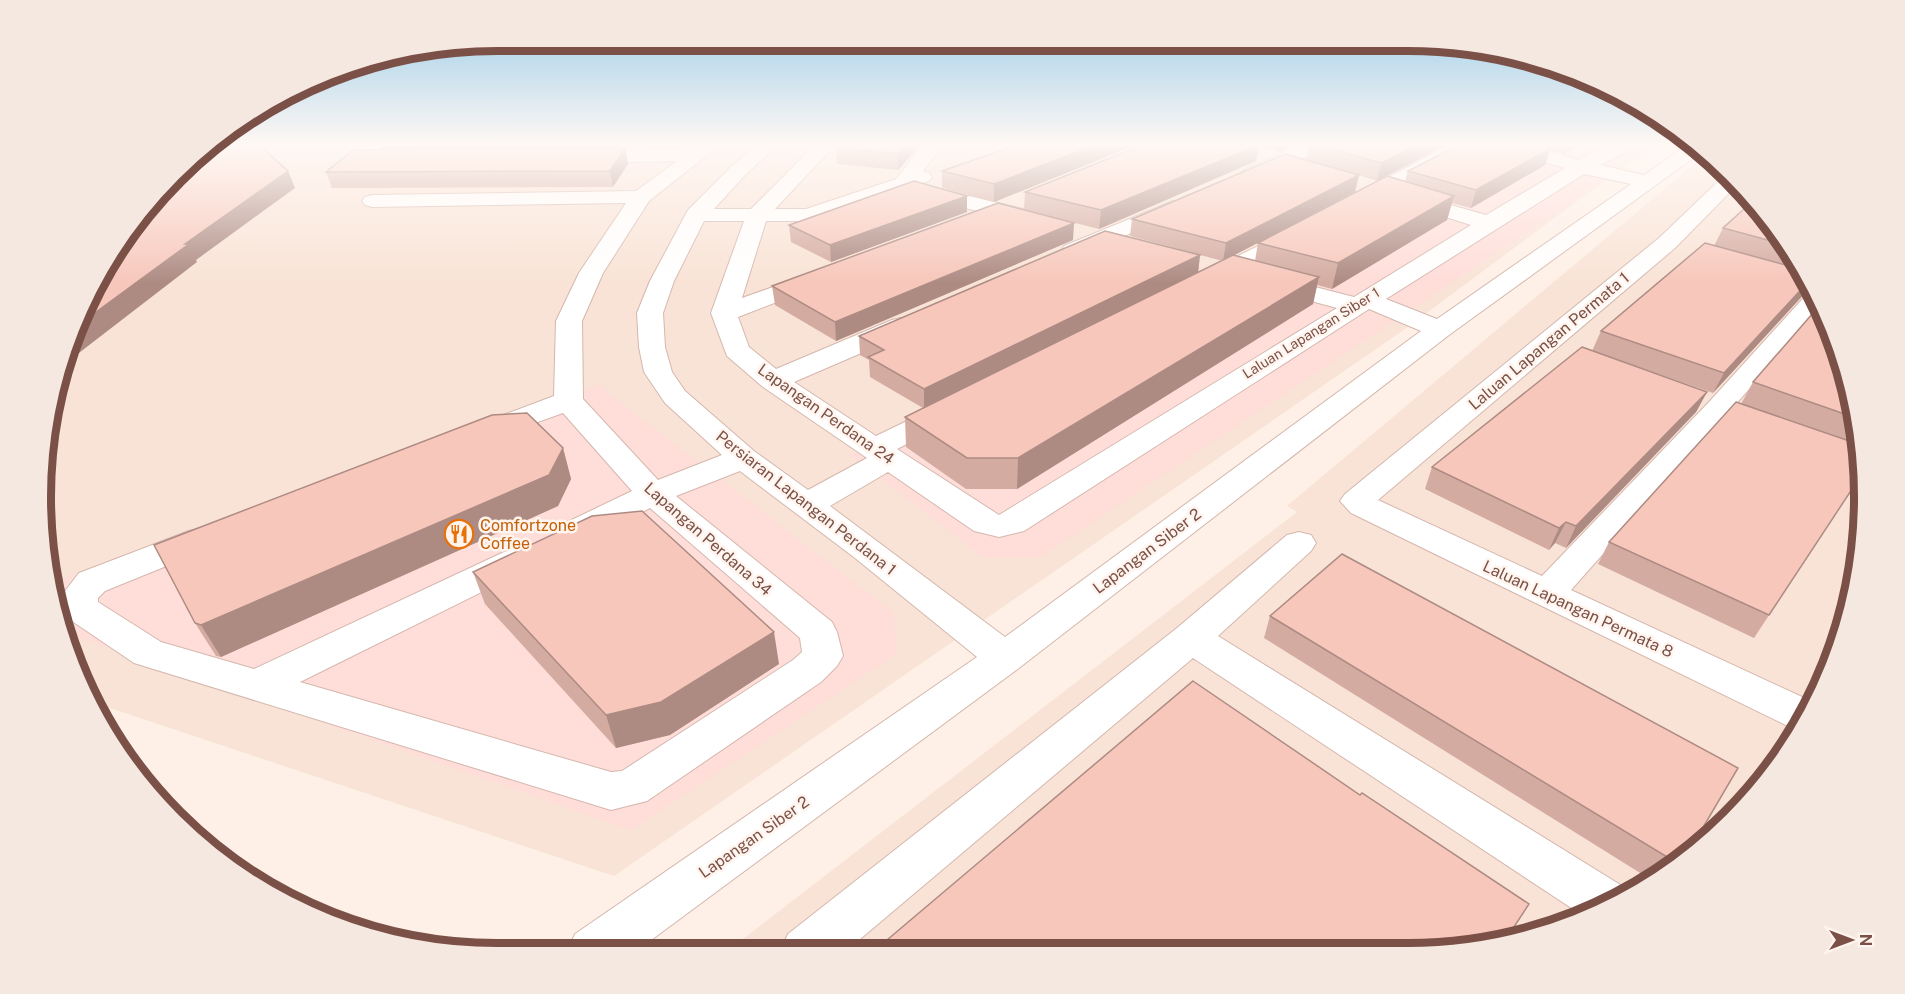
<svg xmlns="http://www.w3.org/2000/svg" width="1905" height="994" viewBox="0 0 1905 994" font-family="'Public Sans',sans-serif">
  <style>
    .residential { fill: #f9e3d6 }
    .commercial { fill: #ffddd9 }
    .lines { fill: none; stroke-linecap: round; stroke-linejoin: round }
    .minor-casing { stroke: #d4b7ad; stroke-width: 2 }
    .minor { fill: #fff; fill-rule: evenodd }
    .wall { fill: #d4aba1; fill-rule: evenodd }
    .shaded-wall { fill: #ad8b83 }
    .building { fill: #f7c7bb; stroke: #ad8b83; stroke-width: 1.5 }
    .labels { text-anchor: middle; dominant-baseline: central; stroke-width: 5; stroke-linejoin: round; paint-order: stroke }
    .far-street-label { font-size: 14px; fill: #7b5047; stroke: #fff5ee }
    .street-label { font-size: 16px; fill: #7b5047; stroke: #fff5ee }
    .food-label { font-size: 16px; fill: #c56008; stroke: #fff5ee; text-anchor: start }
    .rim { fill: none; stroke: #7b5047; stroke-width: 8 }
  </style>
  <rect width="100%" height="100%" fill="#fef0e6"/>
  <path class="residential" d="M 210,144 L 1661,144 L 1610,177 L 1405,329 L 614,876 L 95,703 L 75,672 L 42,527 L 56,379 L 117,244 Z
    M 1706,154 L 1751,196 L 1804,269 L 1840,351 L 1861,438 L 1863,527 L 1849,615 L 1817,699 L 1751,798 L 1662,876 L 1582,919 L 1468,950 L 726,952 L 1297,512 L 1287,506 Z"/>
  <path class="commercial" d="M 1471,144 L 1610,177 L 1039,558 L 984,558 L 850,455 Z
    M 598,385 L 894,613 L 896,654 L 631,830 L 66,633 L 54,582 Z"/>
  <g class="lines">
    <g class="minor-casing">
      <path id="minor" d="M 363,144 L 384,144 L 376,152 L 403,154 L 406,158 L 403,162 L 355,162 L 352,154 Z
        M 700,144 L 721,144 L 649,201 L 603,273 L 582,321 L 583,399 L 658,480 L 722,455 L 665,403 L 644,372 L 639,347 L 637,313 L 650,281 L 688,210 L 732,166 L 758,144 L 779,144 L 746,174 L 714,209 L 751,209 L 816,144 L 836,144 L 775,209 L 806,209 L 896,179 L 924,144 L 943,144 L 923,171 L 929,173 L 932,177 L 929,181 L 920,184 L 1039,213 L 1042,218 L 1039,223 L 1031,224 L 899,192 L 808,221 L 766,221 L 742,298 L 815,272 L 824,274 L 827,279 L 824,284 L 738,317 L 749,347 L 776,369 L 892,320 L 901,318 L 910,320 L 914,326 L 910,332 L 794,382 L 876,436 L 936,407 L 946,404 L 956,407 L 961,413 L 956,419 L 897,449 L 999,515 L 1337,308 L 1263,288 L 1260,283 L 1263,278 L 1272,276 L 1354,297 L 1471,225 L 1398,202 L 1395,198 L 1398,194 L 1405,192 L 1486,215 L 1565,168 L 1493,148 L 1491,144 L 1521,144 L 1579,160 L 1611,144 L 1635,144 L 1633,148 L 1600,165 L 1644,175 L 1688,144 L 1696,144 L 1703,151 L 1449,335 L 1019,668 L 635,952 L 567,952 L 575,934 L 977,657 L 855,558 L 740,471 L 676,496 L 832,622 L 837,632 L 843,656 L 837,666 L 821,682 L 647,801 L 611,810 L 134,663 L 66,617 L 60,607 L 62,595 L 79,573 L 189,531 L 201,528 L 213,531 L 218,539 L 213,547 L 105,591 L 98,598 L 98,602 L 161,642 L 254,669 L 504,552 L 517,548 L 530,552 L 535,560 L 530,568 L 300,682 L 611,772 L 622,771 L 793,660 L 802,652 L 800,638 L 650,508 L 583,542 L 571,545 L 559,542 L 554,534 L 559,526 L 632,491 L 563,413 L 488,440 L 477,437 L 473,431 L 477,425 L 554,396 L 556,321 L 579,273 L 626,203 L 372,207 L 365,205 L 362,201 L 365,197 L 372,195 L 636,191 L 677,161 L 582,163 L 575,161 L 572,157 L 575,153 L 582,151 L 693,149 ZM 1584,174 L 1631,184 L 1437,319 L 1386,299 ZM 704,221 L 744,221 L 711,313 L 727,356 L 763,387 L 867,458 L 808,490 L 754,451 L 685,391 L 672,372 L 665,347 L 663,313 L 674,281 ZM 1369,309 L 1421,331 L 1005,637 L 830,506 L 888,472 L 974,531 L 999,537 L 1024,531 Z
        M 1303,144 L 1328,144 L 1326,148 L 1258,178 L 1244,178 L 1241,174 L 1244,170 Z
        M 1452,144 L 1476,144 L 1474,148 L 1367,204 L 1360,206 L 1353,204 L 1350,200 L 1353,196 Z
        M 1727,173 L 1738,184 L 1675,248 L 1378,500 L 1542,576 L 1709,402 L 1808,293 L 1814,291 L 1821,308 L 1571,590 L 1815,703 L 1796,730 L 1351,513 L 1340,501 L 1345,494 L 1659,238 Z
        M 1173,201 L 1180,203 L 1184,207 L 1180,211 L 1080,256 L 1072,258 L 1064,256 L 1061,251 L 1064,246 Z
        M 1296,227 L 1304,229 L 1307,234 L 1304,239 L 1218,285 L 1209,287 L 1200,285 L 1197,280 L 1200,275 Z
        M 1299,532 L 1311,535 L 1316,543 L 1311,551 L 1218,636 L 1627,889 L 1629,894 L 1585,917 L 1193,658 L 846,951 L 780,952 L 788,934 L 1177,628 L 1287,535 Z"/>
    </g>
    <use href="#minor" class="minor"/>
  </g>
  <path class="wall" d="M 380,144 L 641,144 L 639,147 L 422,149 L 625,148 L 628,164 L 613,187 L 332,188 L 326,172 L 381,150 Z
    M 841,144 L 921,144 L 898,170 L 837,164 L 836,148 Z
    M 1020,144 L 1138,144 L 994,202 L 942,188 L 942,171 Z
    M 1145,144 L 1297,144 L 1279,152 L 1259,146 L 1256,161 L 1099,229 L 1024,210 L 1025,192 Z
    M 1309,144 L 1448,144 L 1377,181 L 1359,175 L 1355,192 L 1227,259 L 1255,261 L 1258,243 L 1405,181 L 1408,171 L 1460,144 L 1580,144 L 1564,154 L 1550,150 L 1545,165 L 1471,208 L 1452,203 L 1447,220 L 1332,289 L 1317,285 L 1313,304 L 1017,489 L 966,489 L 906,447 L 905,417 L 923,408 L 870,377 L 869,360 L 860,355 L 859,336 L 1190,252 L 1130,236 L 1132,219 L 1306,160 ZM 1200,255 L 1223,261 L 1198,273 Z
    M 1754,200 L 1804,269 L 1810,284 L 1806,292 L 1713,393 L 1592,351 L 1601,331 L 1714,246 L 1723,228 Z
    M 967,212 L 831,262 L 791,242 L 789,225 Z
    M 1073,240 L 836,341 L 775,305 L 772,286 Z
    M 1840,351 L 1861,438 L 1861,441 L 1858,444 L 1862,474 L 1754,638 L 1598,564 L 1609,542 L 1741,404 L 1753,382 Z
    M 1707,392 L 1696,412 L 1566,548 L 1555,543 L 1549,550 L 1425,489 L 1432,467 Z
    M 563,448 L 571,479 L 558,506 L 221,657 L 216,656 L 195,623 Z
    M 473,572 L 779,664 L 670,735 L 616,748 L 485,604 Z
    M 1270,616 L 1688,853 L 1662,876 L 1653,881 L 1264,638 Z"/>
  <path class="shaded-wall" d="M 907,144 L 921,144 L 898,170 L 898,154 Z
    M 1097,144 L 1138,144 L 994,202 L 994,184 Z
    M 1280,144 L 1297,144 L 1279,152 Z
    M 1420,144 L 1448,144 L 1377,181 L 1381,163 Z
    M 1568,144 L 1580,144 L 1564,154 Z
    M 1259,145 L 1256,161 L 1099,229 L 1101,210 Z
    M 625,148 L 628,164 L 613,187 L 610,171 Z
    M 1551,148 L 1545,165 L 1471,208 L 1476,190 Z
    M 288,171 L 295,188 L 196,260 L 197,262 L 62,366 L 81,323 L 185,244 Z
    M 1359,175 L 1355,192 L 1223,261 L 1226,243 Z
    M 967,196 L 967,212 L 831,262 L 830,245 Z
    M 1454,196 L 1447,220 L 1332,289 L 1338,263 Z
    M 1074,223 L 1073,240 L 836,341 L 835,322 Z
    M 1200,255 L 1198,273 L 924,409 L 924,389 Z
    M 1319,277 L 1313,304 L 1017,489 L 1018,458 Z
    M 1809,281 L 1810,284 L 1806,292 L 1713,393 L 1724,373 Z
    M 1707,392 L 1696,412 L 1566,548 L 1576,526 Z
    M 563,448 L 571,479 L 558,506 L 221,657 L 201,625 Z
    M 1566,522 L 1555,543 L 1549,550 L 1559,528 Z
    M 774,632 L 779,664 L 670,735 L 616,748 L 606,715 Z"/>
  <path class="building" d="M 210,144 L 258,144 L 288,171 L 185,244 L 189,244 L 81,323 L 117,244 Z
    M 841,144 L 907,144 L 898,154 L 836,148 Z
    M 1020,144 L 1097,144 L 994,184 L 942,171 Z
    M 1145,144 L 1259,145 L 1101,210 L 1025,192 Z
    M 1313,144 L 1420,144 L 1381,163 Z
    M 1460,144 L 1536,144 L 1551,148 L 1476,190 L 1408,171 Z
    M 625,148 L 610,171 L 326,172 L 353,150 Z
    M 1285,154 L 1359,175 L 1226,243 L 1132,219 Z
    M 1387,176 L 1454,196 L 1338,263 L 1258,243 Z
    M 914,181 L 967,196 L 830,245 L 789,225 Z
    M 1754,200 L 1786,245 L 1723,228 Z
    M 998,203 L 1074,223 L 835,322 L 772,286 Z
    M 1105,231 L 1200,255 L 924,389 L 868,357 L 884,350 L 859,336 Z
    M 1705,243 L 1804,270 L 1809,281 L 1724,373 L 1601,331 Z
    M 1233,255 L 1319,277 L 1018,458 L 967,458 L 905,417 Z
    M 1820,305 L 1840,351 L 1856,418 L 1753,382 Z
    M 1582,347 L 1707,392 L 1576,526 L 1566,522 L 1559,528 L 1432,467 Z
    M 1736,402 L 1861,445 L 1862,474 L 1769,615 L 1609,542 Z
    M 527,413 L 563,448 L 549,475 L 201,625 L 195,623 L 154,545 L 492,415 Z
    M 642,511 L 774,632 L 661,702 L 606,715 L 473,572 L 592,516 Z
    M 1342,554 L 1738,768 L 1688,853 L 1677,863 L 1270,616 Z
    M 1193,681 L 1360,795 L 1362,793 L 1529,904 L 1506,939 L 1468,950 L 874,951 Z"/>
  <linearGradient id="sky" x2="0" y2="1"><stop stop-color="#95cae8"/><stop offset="0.51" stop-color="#fff8f4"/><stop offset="1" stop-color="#fff8f4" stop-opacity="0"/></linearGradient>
  <rect width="1905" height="283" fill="url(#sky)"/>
  <defs>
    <g id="restaurant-ring" transform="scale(1.5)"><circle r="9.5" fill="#fff5ee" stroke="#e8710a" stroke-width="1.5"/><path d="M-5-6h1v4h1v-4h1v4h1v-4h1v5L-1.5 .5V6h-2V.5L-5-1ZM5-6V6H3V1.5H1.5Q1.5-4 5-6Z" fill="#e8710a"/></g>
  </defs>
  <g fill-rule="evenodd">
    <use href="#restaurant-ring" x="459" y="534"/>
  </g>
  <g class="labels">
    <g class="far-street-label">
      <text transform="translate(1311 333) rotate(-32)">Laluan Lapangan Siber 1</text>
    </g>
    <g class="street-label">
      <text transform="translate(1549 341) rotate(-40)">Laluan Lapangan Permata 1</text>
      <text transform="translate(826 414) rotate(35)">Lapangan Perdana 24</text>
      <text transform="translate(806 503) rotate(38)">Persiaran Lapangan Perdana 1</text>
      <text transform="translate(708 539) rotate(41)">Lapangan Perdana 34</text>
      <text transform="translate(1147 551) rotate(-37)">Lapangan Siber 2</text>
      <text transform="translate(1578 609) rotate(25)">Laluan Lapangan Permata 8</text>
      <text transform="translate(754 837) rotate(-35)">Lapangan Siber 2</text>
    </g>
    <g class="food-label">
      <text x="480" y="525">Comfortzone<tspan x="480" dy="18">Coffee</tspan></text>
    </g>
  </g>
  <path d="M0 0H1905V994H0ZM497 51H1408A446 446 0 0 1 1854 497V497A446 446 0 0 1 1408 943H497A446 446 0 0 1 51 497V497A446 446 0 0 1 497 51Z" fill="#f4e8e1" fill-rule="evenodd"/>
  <path class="rim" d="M497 51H1408A446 446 0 0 1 1854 497V497A446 446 0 0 1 1408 943H497A446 446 0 0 1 51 497V497A446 446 0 0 1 497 51Z"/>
  <g transform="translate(1851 940) rotate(90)" stroke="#fff5ee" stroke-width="4.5" paint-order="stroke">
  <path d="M0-4.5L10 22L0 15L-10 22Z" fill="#7b5047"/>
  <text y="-9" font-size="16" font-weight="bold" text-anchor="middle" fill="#7b5047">N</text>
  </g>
</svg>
